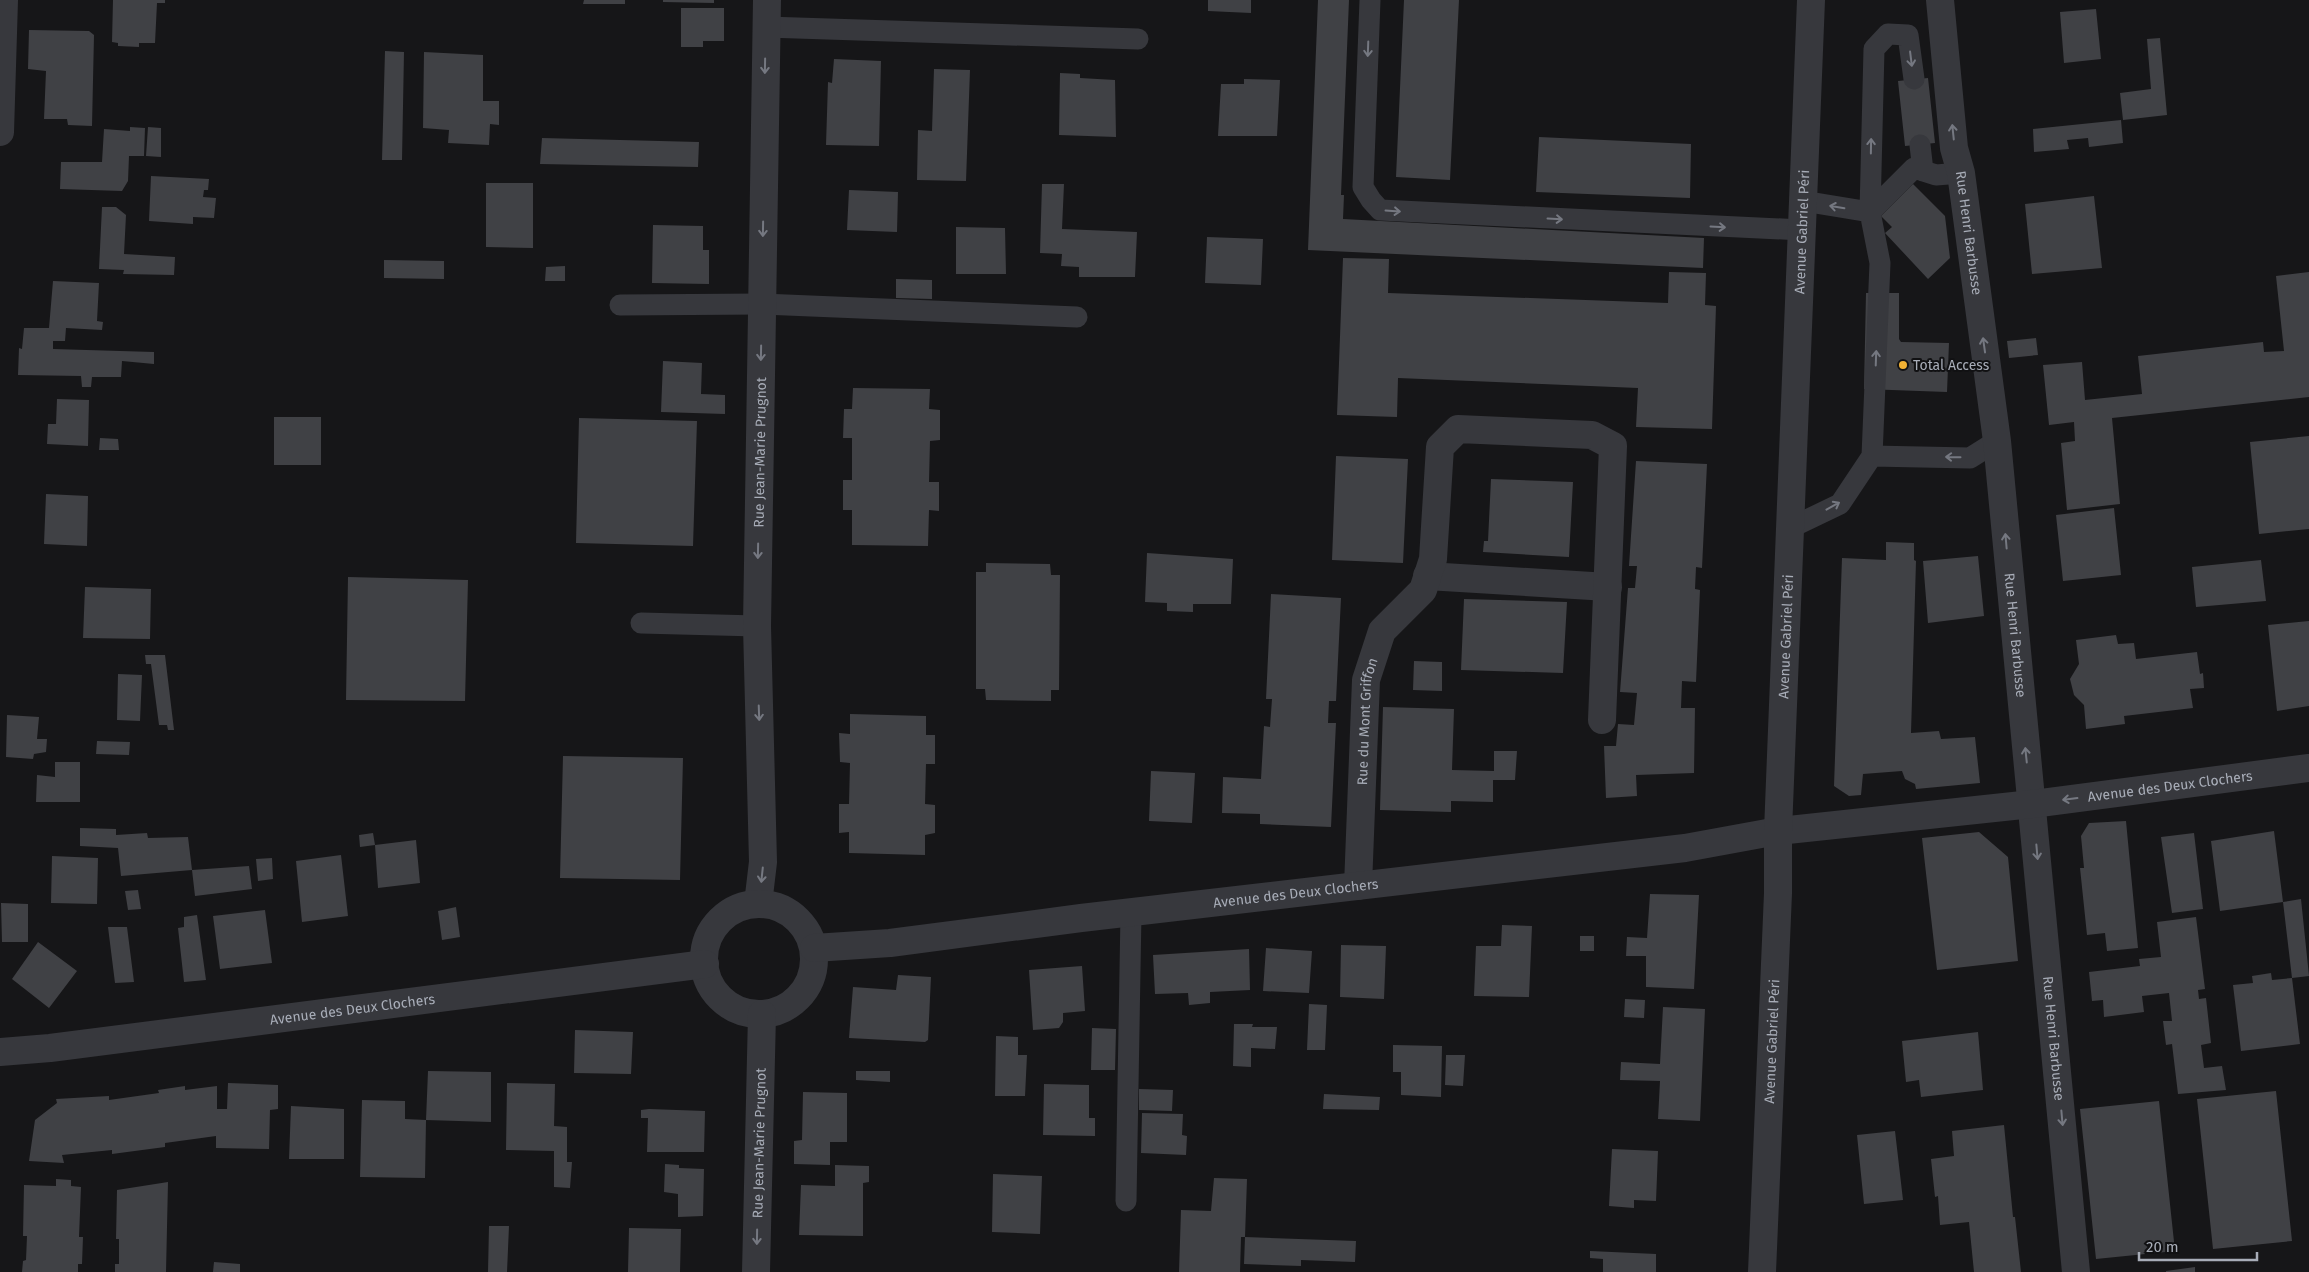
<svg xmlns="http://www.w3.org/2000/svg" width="2309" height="1272" viewBox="0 0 2309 1272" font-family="'Fira Sans',sans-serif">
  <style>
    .building { fill: #404145 }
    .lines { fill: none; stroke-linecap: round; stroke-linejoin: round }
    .service { stroke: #37383d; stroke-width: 21 }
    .minor { stroke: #37383d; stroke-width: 28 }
    .tertiary { stroke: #37383d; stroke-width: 28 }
    .oneway { stroke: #757881 }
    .poi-dot { fill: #f2b134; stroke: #111113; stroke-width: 2 }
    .labels { text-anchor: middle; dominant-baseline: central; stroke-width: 4; stroke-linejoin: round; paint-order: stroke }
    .street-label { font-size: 14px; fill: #a8adb8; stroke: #111113 }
    .poi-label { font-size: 14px; fill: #a8adb8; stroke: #111113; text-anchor: start }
  </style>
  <rect width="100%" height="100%" fill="#161618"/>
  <path class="building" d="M 113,0 L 165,0 L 165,3 L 157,3 L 155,43 L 139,43 L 139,47 L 118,46 L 118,43 L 112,42 Z
    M 584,0 L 625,0 L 625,4 L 583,4 Z
    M 663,0 L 714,0 L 714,3 L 663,2 Z
    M 1208,0 L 1251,0 L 1251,13 L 1208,11 Z
    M 1318,0 L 1349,0 L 1341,195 L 1344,195 L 1343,219 L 1704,238 L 1703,268 L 1308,250 Z
    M 1404,0 L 1459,0 L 1450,180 L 1396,177 Z
    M 681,8 L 724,8 L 724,41 L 703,41 L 703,47 L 681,47 Z
    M 2096,9 L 2101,59 L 2064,63 L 2060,12 Z
    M 29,30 L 89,31 L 94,35 L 92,126 L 68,125 L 67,119 L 44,119 L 46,71 L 28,69 Z
    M 2160,38 L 2167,115 L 2123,120 L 2120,93 L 2151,89 L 2147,39 Z
    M 385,51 L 404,52 L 402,160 L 382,160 Z
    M 424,52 L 483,55 L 483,101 L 499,101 L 499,125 L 490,124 L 489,145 L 448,143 L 449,130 L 423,128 Z
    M 834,59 L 881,61 L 879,146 L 826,145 L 828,82 L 832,83 Z
    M 934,69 L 970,70 L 966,181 L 917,180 L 918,130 L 932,131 Z
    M 1060,73 L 1080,74 L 1080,78 L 1115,80 L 1116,137 L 1059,135 Z
    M 1928,78 L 1935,143 L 1905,146 L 1898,81 Z
    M 1244,79 L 1280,80 L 1277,136 L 1218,136 L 1221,84 L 1244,84 Z
    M 2121,120 L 2123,143 L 2089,147 L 2088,138 L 2067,140 L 2069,149 L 2034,152 L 2033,129 Z
    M 130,127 L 145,128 L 144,156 L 129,156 L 128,181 L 122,191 L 60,189 L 61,162 L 102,162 L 104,129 L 130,131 Z
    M 148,127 L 161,128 L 161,157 L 146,156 Z
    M 1539,137 L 1691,144 L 1690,198 L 1536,192 Z
    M 542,138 L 699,142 L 698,167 L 540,164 Z
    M 151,176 L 209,179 L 208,190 L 204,190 L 203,197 L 216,198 L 214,218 L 193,217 L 193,224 L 149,221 Z
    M 486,183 L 533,183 L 533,248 L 486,247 Z
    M 1042,184 L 1064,184 L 1062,229 L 1137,232 L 1135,277 L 1079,277 L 1079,267 L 1061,266 L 1062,254 L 1040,253 Z
    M 1913,184 L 1945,216 L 1950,258 L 1928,279 L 1885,233 L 1892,227 L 1881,216 Z
    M 849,190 L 898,192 L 897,232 L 847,230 Z
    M 2094,196 L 2102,268 L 2032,274 L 2025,204 Z
    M 102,207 L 116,207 L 126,215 L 124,254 L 175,257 L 174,275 L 123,274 L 124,270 L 99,269 Z
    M 653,225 L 703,226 L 703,250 L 709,250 L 709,284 L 652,283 Z
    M 956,227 L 1005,228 L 1006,274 L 956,274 Z
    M 1207,237 L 1263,239 L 1261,285 L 1205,283 Z
    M 1343,258 L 1389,259 L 1388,293 L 1668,303 L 1669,272 L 1706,273 L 1705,305 L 1716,306 L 1712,429 L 1636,427 L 1638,388 L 1398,378 L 1397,417 L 1337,415 Z
    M 384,260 L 444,261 L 444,279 L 384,278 Z
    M 565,266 L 565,281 L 545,281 L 546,267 Z
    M 2309,272 L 2309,397 L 2112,418 L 2120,504 L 2067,510 L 2061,443 L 2075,441 L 2074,422 L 2049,425 L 2043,365 L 2082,362 L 2085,400 L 2142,394 L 2138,356 L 2263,342 L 2264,352 L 2284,351 L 2276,276 Z
    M 896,279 L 932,280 L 932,299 L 896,298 Z
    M 53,281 L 99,283 L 97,321 L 103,322 L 102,330 L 66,328 L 65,341 L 53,341 L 53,349 L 154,352 L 154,364 L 122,361 L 121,377 L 92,377 L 91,387 L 82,387 L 81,376 L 18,375 L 19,348 L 22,349 L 24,328 L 49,328 Z
    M 1866,293 L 1899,293 L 1899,339 L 1901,342 L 1949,343 L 1947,392 L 1864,389 Z
    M 2036,338 L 2038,355 L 2009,358 L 2007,341 Z
    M 663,361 L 702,363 L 701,394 L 725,395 L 725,414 L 661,412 Z
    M 853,388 L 930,389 L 929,409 L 940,410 L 940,440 L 930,441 L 929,482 L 939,482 L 939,511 L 929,510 L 928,546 L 852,545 L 852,510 L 843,510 L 843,480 L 852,480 L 852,438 L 843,438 L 844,409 L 852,409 Z
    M 57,399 L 89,400 L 88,446 L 47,444 L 48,424 L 56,424 Z
    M 274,417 L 321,417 L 321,465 L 274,465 Z
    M 579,418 L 697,421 L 693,546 L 576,543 Z
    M 2309,436 L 2309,529 L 2259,534 L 2250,442 Z
    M 100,438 L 118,439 L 119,450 L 99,450 Z
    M 1336,456 L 1408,459 L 1403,563 L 1332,560 Z
    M 1636,461 L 1707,464 L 1702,568 L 1696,567 L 1695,589 L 1700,590 L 1696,682 L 1682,681 L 1681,708 L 1695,708 L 1694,773 L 1636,775 L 1637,796 L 1606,798 L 1604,746 L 1616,746 L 1618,724 L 1634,725 L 1637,693 L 1620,692 L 1628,588 L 1635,588 L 1637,566 L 1629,566 Z
    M 1491,479 L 1573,482 L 1569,557 L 1483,552 L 1484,541 L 1488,541 Z
    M 46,494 L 88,496 L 87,546 L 44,544 Z
    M 2114,508 L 2121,575 L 2063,581 L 2056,515 Z
    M 1886,542 L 1914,543 L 1914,560 L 1916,561 L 1911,733 L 1939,731 L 1941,739 L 1975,737 L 1980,783 L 1916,789 L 1915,784 L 1905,779 L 1902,771 L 1863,774 L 1861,795 L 1849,796 L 1834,786 L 1842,558 L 1886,560 Z
    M 1147,553 L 1233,559 L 1231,604 L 1193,604 L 1193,612 L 1167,611 L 1167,603 L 1145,602 Z
    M 1978,556 L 1984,616 L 1928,623 L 1923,561 Z
    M 2261,560 L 2266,601 L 2196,607 L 2192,567 Z
    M 986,563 L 1050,564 L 1051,575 L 1060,575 L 1059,690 L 1051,690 L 1051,701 L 986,700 L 985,689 L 976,689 L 976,572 L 986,572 Z
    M 348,577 L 468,580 L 465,701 L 346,700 Z
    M 85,587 L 151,589 L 150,639 L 83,638 Z
    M 1271,594 L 1341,598 L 1336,701 L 1329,701 L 1328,723 L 1336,723 L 1331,827 L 1260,824 L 1260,814 L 1222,813 L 1223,777 L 1261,779 L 1264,726 L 1270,727 L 1272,699 L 1266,699 Z
    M 1464,599 L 1567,602 L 1563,673 L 1461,670 Z
    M 2309,621 L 2309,706 L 2277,711 L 2268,625 Z
    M 2116,635 L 2118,644 L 2134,643 L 2136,659 L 2197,652 L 2200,674 L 2203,673 L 2204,688 L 2190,689 L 2193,708 L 2124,716 L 2125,724 L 2086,729 L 2084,705 L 2074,695 L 2070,679 L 2079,664 L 2076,640 Z
    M 145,655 L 165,655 L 174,730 L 168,730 L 167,725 L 159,725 L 151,664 L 146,664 Z
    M 1414,661 L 1442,662 L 1442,691 L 1413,690 Z
    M 118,674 L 142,675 L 140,721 L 117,720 Z
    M 1383,707 L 1454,709 L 1452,770 L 1494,771 L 1494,751 L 1517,751 L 1515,780 L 1493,780 L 1493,802 L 1451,801 L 1451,812 L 1380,810 Z
    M 850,714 L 926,716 L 926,735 L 935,735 L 935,764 L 926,764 L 925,804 L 935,805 L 935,833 L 925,835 L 925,855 L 849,853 L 849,832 L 839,833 L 839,804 L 849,804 L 850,763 L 840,762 L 839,733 L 850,734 Z
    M 7,715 L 39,717 L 37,739 L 47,739 L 46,752 L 34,754 L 33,759 L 6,757 Z
    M 97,741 L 130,742 L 129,755 L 96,754 Z
    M 563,756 L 683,758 L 680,880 L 560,878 Z
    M 55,762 L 80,762 L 80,802 L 36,802 L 37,775 L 55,777 Z
    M 1151,771 L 1195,773 L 1192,823 L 1149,821 Z
    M 2126,821 L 2138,948 L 2107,951 L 2105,933 L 2087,935 L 2080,868 L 2084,868 L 2081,836 L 2089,823 Z
    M 80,828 L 116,829 L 116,835 L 147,833 L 148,838 L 188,837 L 192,870 L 121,876 L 118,848 L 80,846 Z
    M 2274,831 L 2283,902 L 2301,899 L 2309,976 L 2292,978 L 2283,902 L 2220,911 L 2211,841 Z
    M 1979,832 L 2008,857 L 2018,961 L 1937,970 L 1922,838 Z
    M 373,833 L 375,845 L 360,847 L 359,835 Z
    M 2194,833 L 2203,909 L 2172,913 L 2161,837 Z
    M 416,840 L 420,883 L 378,888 L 375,845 Z
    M 341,855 L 348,916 L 302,922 L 296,861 Z
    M 52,856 L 98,858 L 97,904 L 51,903 Z
    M 272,858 L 273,879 L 258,881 L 256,859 Z
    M 249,866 L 252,889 L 195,896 L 192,870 Z
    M 138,890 L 141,909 L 128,910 L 125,891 Z
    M 1650,894 L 1699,895 L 1694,989 L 1646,987 L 1646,956 L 1626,956 L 1627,937 L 1647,938 Z
    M 1,903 L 28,904 L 28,942 L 2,942 Z
    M 456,907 L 460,937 L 442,940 L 438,911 Z
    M 265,910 L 272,963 L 220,969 L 213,916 Z
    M 197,915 L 206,980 L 184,982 L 178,928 L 184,927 L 184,917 Z
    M 2196,917 L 2205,989 L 2198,990 L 2199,999 L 2206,998 L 2211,1043 L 2201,1045 L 2204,1068 L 2222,1066 L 2226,1090 L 2178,1094 L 2172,1044 L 2166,1045 L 2163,1021 L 2172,1021 L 2169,993 L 2142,996 L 2144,1012 L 2104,1017 L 2103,1000 L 2092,1001 L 2089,972 L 2140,966 L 2139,959 L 2161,957 L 2157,922 Z
    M 1502,925 L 1532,926 L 1529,997 L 1474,996 L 1476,946 L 1501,946 Z
    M 108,927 L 127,927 L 134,982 L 115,983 Z
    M 1580,936 L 1594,936 L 1594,951 L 1580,951 Z
    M 38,942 L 77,971 L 49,1008 L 12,979 Z
    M 1341,945 L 1386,946 L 1384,999 L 1340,997 Z
    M 1266,948 L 1312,951 L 1309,993 L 1263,991 Z
    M 1249,949 L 1250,990 L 1210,992 L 1210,1003 L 1189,1005 L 1188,993 L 1155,994 L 1153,955 Z
    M 1082,966 L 1085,1011 L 1063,1013 L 1063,1022 L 1059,1028 L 1033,1030 L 1029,970 Z
    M 2271,973 L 2272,980 L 2292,978 L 2300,1044 L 2241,1051 L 2233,985 L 2253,983 L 2252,976 Z
    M 898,975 L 931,977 L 928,1040 L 925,1042 L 849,1038 L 853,987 L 896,990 Z
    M 1625,999 L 1645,1000 L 1644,1018 L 1624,1017 Z
    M 1309,1004 L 1327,1005 L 1325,1050 L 1307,1050 Z
    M 1663,1007 L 1705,1009 L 1700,1121 L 1658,1119 L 1660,1081 L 1620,1080 L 1621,1062 L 1660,1064 Z
    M 1234,1024 L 1253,1024 L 1252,1027 L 1277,1027 L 1275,1049 L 1251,1048 L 1251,1067 L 1233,1066 Z
    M 1092,1028 L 1116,1029 L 1115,1070 L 1091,1070 Z
    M 575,1030 L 633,1032 L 631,1074 L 574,1073 Z
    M 1978,1032 L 1983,1090 L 1921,1097 L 1919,1080 L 1906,1082 L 1902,1041 Z
    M 996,1036 L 1018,1037 L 1018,1055 L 1027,1055 L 1025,1096 L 995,1096 Z
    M 1393,1045 L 1442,1046 L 1441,1097 L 1401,1095 L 1401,1072 L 1393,1072 Z
    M 1446,1055 L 1465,1055 L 1463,1086 L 1445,1085 Z
    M 428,1071 L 491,1072 L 491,1122 L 426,1120 Z
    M 856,1071 L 890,1071 L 890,1082 L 856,1080 Z
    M 228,1083 L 278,1085 L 278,1109 L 270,1110 L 269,1149 L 216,1148 L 216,1136 L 165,1143 L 165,1147 L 112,1154 L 112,1150 L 62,1155 L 64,1163 L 29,1161 L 35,1120 L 57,1103 L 56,1099 L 109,1096 L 109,1100 L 159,1093 L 158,1090 L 185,1086 L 185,1090 L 217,1086 L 217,1109 L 227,1109 Z
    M 507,1083 L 555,1084 L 554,1126 L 567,1127 L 567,1162 L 572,1162 L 570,1188 L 554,1187 L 554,1151 L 506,1150 Z
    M 1044,1084 L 1089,1085 L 1089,1118 L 1095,1118 L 1095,1136 L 1043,1135 Z
    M 1139,1089 L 1173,1090 L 1172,1111 L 1139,1110 Z
    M 2276,1091 L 2292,1241 L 2213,1249 L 2197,1099 Z
    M 803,1092 L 847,1093 L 847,1142 L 830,1142 L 830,1165 L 794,1164 L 794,1141 L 802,1140 Z
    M 1324,1094 L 1380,1097 L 1379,1110 L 1323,1109 Z
    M 362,1100 L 405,1101 L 405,1119 L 426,1120 L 425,1178 L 360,1177 Z
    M 2159,1101 L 2175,1251 L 2096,1259 L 2080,1109 Z
    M 291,1106 L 344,1109 L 344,1159 L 289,1159 Z
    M 649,1109 L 705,1111 L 704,1152 L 647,1152 L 648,1118 L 641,1118 L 641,1110 Z
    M 1142,1113 L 1183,1114 L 1182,1135 L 1187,1136 L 1186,1155 L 1141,1153 Z
    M 2004,1125 L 2013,1217 L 2015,1217 L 2021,1272 L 1974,1272 L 1969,1222 L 1940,1225 L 1938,1196 L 1935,1197 L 1931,1159 L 1954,1156 L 1952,1131 Z
    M 1895,1131 L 1903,1200 L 1864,1204 L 1857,1135 Z
    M 1612,1149 L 1658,1151 L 1656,1201 L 1634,1200 L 1634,1208 L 1609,1206 Z
    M 665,1164 L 679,1165 L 679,1168 L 704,1169 L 703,1216 L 678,1217 L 678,1194 L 664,1192 Z
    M 835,1165 L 869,1166 L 869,1182 L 863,1183 L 863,1236 L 799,1235 L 801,1185 L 835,1186 Z
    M 993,1174 L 1042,1176 L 1040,1234 L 992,1232 Z
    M 1214,1178 L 1247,1179 L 1245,1237 L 1241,1237 L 1240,1272 L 1179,1272 L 1181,1210 L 1211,1211 Z
    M 56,1179 L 71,1180 L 71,1186 L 81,1187 L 79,1237 L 83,1237 L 82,1264 L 78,1264 L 78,1272 L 22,1272 L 23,1261 L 26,1260 L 27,1236 L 23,1236 L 24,1185 L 56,1186 Z
    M 168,1182 L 166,1272 L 115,1272 L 115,1264 L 119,1264 L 119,1239 L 116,1239 L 117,1190 Z
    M 489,1226 L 509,1226 L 507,1272 L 488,1272 Z
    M 629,1228 L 681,1229 L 680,1272 L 628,1272 Z
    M 1245,1237 L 1356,1241 L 1355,1262 L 1301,1260 L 1301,1266 L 1244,1264 Z
    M 1590,1251 L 1656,1254 L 1656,1272 L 1603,1272 L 1603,1259 L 1590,1258 Z
    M 214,1262 L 240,1264 L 240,1272 L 213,1272 Z
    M 2195,1267 L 2195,1272 L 2166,1272 L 2166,1271 Z"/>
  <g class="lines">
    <path class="service" d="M 1370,0 L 1363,187 L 1371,200 L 1380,210 L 1802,230
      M 766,27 L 1138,39
      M 1920,145 L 1923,171
      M 1870,212 L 1874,49 L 1888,34 L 1908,35 L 1914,79
      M 1870,212 L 1914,168 L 1936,175 L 1961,173
      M 620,305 L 762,304 L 1077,317
      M 1872,456 L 1970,458 L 1997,441
      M 1790,528 L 1840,504 L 1872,456 L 1880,263 L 1870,212 L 1803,201
      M 641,623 L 757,626
      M 1126,1201 L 1131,913"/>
    <g class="minor">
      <path id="s1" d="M 1940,0 L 1954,148 L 1961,173 L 1997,441 L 2076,1272"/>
      <path d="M 0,132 L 4,0"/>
      <path d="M 1427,576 L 1608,587"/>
      <path id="s2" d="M 1358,886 L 1366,680 L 1382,631 L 1423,590 L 1433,559 L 1440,447 L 1458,429 L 1592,435 L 1613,446 L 1602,720"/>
      <path id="s3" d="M 758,904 L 763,862 L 757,626 L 767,0"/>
      <circle cx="759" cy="959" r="55"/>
      <path id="s4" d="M 814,948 L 890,943 L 1081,918 L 1685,848 L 1778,831 L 2032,804 L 2309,768"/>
      <path id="s5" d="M 0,1052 L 50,1048 L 705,964"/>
      <path id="s6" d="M 756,1272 L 762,1014"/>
    </g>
    <path class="tertiary" id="s7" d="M 1762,1272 L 1778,893 L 1778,831 L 1811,0"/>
  </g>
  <defs><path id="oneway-shaft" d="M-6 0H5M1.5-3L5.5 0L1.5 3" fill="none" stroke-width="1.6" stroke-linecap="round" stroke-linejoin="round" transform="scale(1.25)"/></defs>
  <g class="oneway">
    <use href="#oneway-shaft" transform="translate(1368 49) rotate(92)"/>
    <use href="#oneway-shaft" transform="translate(1911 59) rotate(83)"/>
    <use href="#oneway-shaft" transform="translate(765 66) rotate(91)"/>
    <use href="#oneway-shaft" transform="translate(1953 132) rotate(-96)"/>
    <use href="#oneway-shaft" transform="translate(1871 146) rotate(-89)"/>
    <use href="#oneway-shaft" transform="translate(1837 207) rotate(-171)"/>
    <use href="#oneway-shaft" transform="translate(1393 211) rotate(4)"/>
    <use href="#oneway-shaft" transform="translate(1555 219) rotate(3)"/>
    <use href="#oneway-shaft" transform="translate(1718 227) rotate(3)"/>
    <use href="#oneway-shaft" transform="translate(763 229) rotate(91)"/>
    <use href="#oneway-shaft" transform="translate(1984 345) rotate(-98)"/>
    <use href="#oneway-shaft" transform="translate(761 353) rotate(91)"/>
    <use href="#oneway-shaft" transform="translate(1876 358) rotate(-88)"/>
    <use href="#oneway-shaft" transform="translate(1953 457) rotate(-179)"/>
    <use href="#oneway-shaft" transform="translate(1833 506) rotate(-29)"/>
    <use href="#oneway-shaft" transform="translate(2006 541) rotate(-95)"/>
    <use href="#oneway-shaft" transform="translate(758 551) rotate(91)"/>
    <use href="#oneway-shaft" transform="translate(759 713) rotate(88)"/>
    <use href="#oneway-shaft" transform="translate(2026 755) rotate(-96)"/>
    <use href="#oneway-shaft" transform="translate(2070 799) rotate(173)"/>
    <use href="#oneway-shaft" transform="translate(2037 852) rotate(85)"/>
    <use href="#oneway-shaft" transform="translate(762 875) rotate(96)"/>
    <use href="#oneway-shaft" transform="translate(2062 1118) rotate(85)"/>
    <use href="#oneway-shaft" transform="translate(757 1237) rotate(91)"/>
  </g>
  <circle class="poi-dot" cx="1903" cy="365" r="5"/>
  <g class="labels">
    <g class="street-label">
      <text stroke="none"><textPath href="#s7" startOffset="1041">Avenue Gabriel Péri</textPath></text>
      <text stroke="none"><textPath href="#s1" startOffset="235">Rue Henri Barbusse</textPath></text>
      <text stroke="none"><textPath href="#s3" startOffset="452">Rue Jean-Marie Prugnot</textPath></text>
      <text stroke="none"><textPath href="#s1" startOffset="640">Rue Henri Barbusse</textPath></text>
      <text stroke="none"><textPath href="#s7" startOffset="636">Avenue Gabriel Péri</textPath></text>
      <text stroke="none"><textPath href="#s2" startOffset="165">Rue du Mont Griffon</textPath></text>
      <text stroke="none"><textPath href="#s4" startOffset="1366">Avenue des Deux Clochers</textPath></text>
      <text stroke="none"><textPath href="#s4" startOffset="485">Avenue des Deux Clochers</textPath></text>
      <text stroke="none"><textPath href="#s5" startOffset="355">Avenue des Deux Clochers</textPath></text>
      <text stroke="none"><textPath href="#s1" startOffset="1045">Rue Henri Barbusse</textPath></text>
      <text stroke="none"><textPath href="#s7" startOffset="231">Avenue Gabriel Péri</textPath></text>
      <text stroke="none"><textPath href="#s6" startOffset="129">Rue Jean-Marie Prugnot</textPath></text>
    </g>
    <g class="poi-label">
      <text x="1913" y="365">Total Access</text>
    </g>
  </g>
  <path d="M2139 1252v8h118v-8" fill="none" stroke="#a8adb8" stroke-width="2.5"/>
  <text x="2146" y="1252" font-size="15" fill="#a8adb8" stroke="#111113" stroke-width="4" paint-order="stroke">20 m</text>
</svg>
